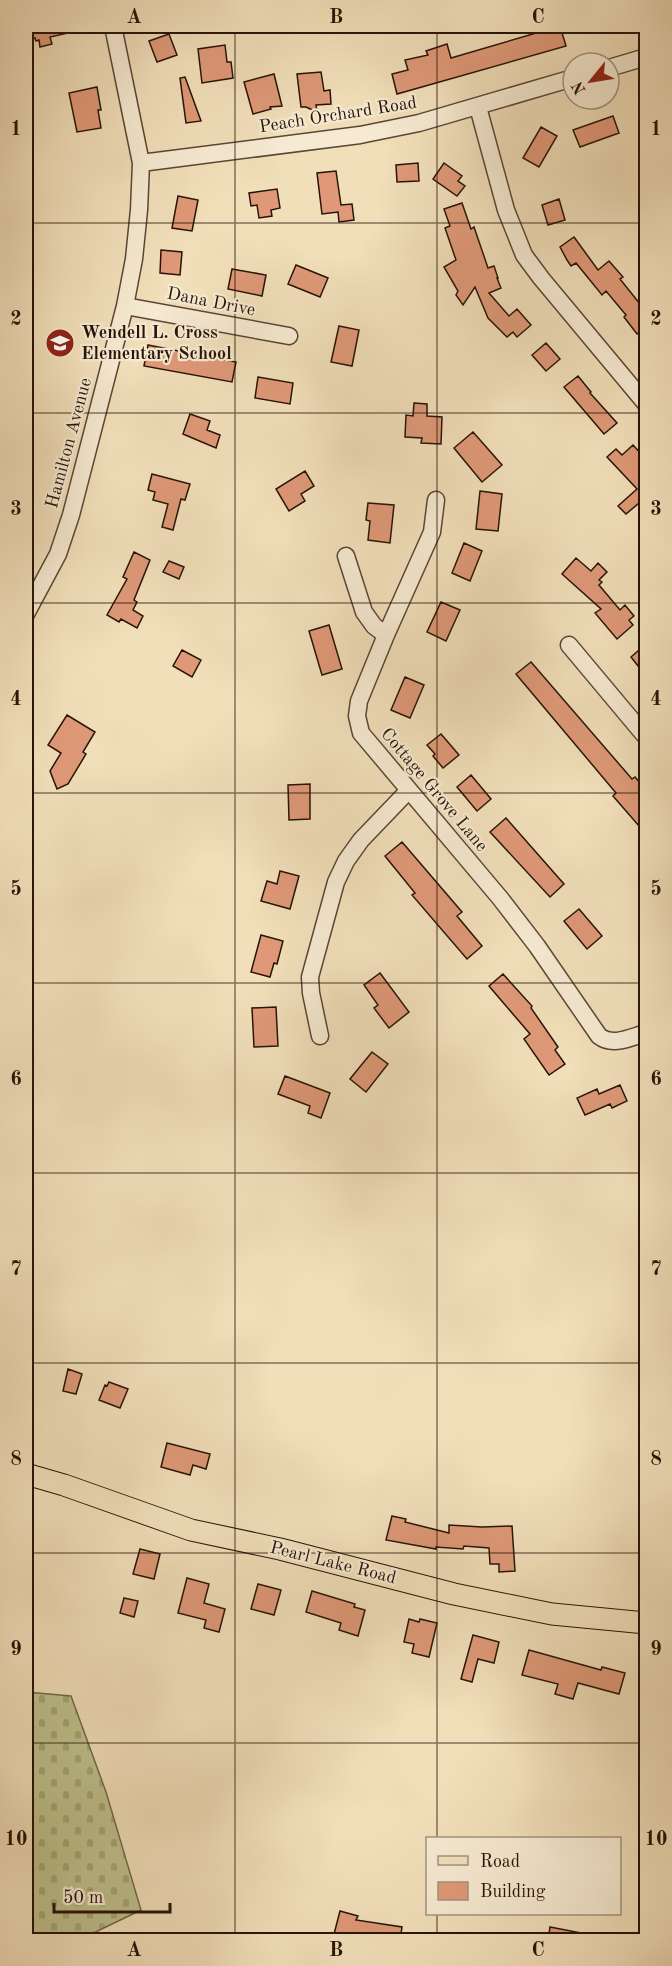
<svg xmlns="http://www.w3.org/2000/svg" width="672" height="1966" viewBox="0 0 672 1966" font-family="'Old Standard TT',serif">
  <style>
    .cemetery { fill: url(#cemetery-stones); stroke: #726a4a; stroke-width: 1.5 }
    .building { fill: #df9978; stroke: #271307; stroke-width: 1.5 }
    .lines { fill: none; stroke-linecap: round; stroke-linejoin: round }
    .minor-casing { stroke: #5a4634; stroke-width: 19 }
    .major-casing { stroke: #271307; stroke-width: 23 }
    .minor { stroke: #f6ead2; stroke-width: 16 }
    .major { stroke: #f1dfba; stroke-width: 21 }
    .grid { fill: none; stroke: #271307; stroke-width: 1.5; stroke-opacity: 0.55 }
    .labels { text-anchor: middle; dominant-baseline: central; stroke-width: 4.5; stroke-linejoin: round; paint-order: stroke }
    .street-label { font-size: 18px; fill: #271307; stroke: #f6ead2 }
    .poi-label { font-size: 18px; font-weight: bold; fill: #271307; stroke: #f6ead2; text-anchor: start }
    .neatline { fill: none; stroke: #271307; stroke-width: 2 }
    .grid-label { font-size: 20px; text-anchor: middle; font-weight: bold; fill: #271307 }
  </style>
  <defs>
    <pattern id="cemetery-stones" width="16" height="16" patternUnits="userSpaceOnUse" patternTransform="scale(1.5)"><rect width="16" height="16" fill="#bec18d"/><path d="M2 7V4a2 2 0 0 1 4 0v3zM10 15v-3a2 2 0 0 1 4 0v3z" fill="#a3a578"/></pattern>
  </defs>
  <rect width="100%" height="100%" fill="#f1dfba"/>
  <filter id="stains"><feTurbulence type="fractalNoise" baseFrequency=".00333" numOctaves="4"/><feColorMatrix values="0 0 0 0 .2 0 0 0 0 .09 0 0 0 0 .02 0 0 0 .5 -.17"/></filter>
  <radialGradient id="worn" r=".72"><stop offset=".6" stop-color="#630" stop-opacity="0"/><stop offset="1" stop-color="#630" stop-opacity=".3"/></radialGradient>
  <path class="cemetery" d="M 26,1692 L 71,1696 L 106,1792 L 141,1910 L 79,1940 L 26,1940 Z"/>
  <path class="building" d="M 26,26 L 76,26 L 77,31 L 50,37 L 52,44 L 40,47 L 39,40 L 36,41 L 35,38 L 26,40 Z
    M 560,26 L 566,46 L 397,94 L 392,74 L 408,70 L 405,60 L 428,55 L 426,51 L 447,44 L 451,58 Z
    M 169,34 L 177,55 L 157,62 L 149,41 Z
    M 225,45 L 227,62 L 231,62 L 233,78 L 202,83 L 198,49 Z
    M 321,72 L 324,91 L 330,90 L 331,104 L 316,105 L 317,112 L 306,107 L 301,107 L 297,74 Z
    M 274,74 L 282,106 L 270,107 L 271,109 L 253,114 L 244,82 Z
    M 185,77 L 201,121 L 186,123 L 180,78 Z
    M 97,87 L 101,110 L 98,110 L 101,128 L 77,132 L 69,93 Z
    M 613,116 L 619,133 L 580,147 L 573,130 Z
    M 541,127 L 557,136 L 539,167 L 523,158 Z
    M 418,163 L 419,181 L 397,182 L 396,165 Z
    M 444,163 L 462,176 L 458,181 L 465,186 L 457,196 L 433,179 Z
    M 336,171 L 341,205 L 352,204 L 354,220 L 339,222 L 338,212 L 322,214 L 317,173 Z
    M 277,189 L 280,208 L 271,210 L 272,216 L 259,218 L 257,205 L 251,206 L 249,193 Z
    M 178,196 L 198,200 L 192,231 L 172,228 Z
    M 559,199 L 565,220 L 548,225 L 542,205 Z
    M 462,203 L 471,229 L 474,227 L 488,268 L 494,266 L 498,278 L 497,278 L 501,288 L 489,293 L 509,316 L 517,309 L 531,325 L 517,337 L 513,332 L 507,337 L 488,318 L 475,287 L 463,305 L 456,295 L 458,291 L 444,267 L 456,260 L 445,228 L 450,226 L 444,209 Z
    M 574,237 L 598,270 L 609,261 L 623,277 L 620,279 L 640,304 L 646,300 L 646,327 L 637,334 L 624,317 L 626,315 L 606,291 L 602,295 L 576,263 L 571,266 L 567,260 L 560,247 Z
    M 161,250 L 182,252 L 180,275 L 160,273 Z
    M 296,265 L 328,278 L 320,297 L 288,284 Z
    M 232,269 L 266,275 L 262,296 L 228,289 Z
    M 339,326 L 359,330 L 352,366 L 331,362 Z
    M 546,343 L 560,359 L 546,371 L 532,355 Z
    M 148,345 L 236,362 L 232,382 L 144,366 Z
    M 578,376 L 591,392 L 590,393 L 617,423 L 604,434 L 564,387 Z
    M 258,377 L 293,383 L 290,404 L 255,398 Z
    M 414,403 L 427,404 L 427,416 L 442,417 L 441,444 L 421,443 L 422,438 L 405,437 L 406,415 L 413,416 Z
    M 190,414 L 210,421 L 207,430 L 220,435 L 216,448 L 183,434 Z
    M 473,432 L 502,465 L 482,482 L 454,448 Z
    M 633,445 L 646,459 L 646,499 L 645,498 L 626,514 L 618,506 L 637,489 L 607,457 L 616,449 L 622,455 Z
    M 305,471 L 314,486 L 301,494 L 305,501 L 289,511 L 276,489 Z
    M 152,474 L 190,484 L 185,500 L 181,499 L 173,530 L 162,527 L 168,504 L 153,500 L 155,492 L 148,490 Z
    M 480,491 L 502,494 L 498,531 L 476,529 Z
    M 368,503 L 394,505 L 390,543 L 368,540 L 370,521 L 366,520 Z
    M 464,543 L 482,551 L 470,581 L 452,573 Z
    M 134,552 L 150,560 L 134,600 L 137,602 L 133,610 L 143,616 L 137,628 L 121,619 L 119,622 L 107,615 L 127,579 L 123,577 Z
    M 576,558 L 591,571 L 598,563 L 607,572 L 599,580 L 602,582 L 599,585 L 620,610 L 625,605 L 634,616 L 629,620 L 633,625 L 617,639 L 595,613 L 601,609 L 562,574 Z
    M 169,561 L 184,567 L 179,579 L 163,572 Z
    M 441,602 L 460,610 L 446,641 L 427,632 Z
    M 329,625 L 342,669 L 322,675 L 309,631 Z
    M 646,644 L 646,676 L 631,657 Z
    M 182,650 L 201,660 L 192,677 L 173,666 Z
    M 531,662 L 632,779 L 635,777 L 646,790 L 646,834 L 613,796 L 616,793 L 516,674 Z
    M 405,677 L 424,685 L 410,718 L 391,710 Z
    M 67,715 L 95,732 L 83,752 L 86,754 L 68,784 L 57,789 L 50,771 L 61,753 L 48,745 Z
    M 441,734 L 459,755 L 443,768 L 433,756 L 435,754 L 427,745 Z
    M 471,775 L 491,799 L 477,811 L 457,787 Z
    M 310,784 L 310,819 L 289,820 L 288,785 Z
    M 506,818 L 564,884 L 550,897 L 490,832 Z
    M 402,842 L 462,912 L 457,916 L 482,946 L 467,959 L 412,895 L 415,893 L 385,856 Z
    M 280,871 L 299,876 L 290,909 L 261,901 L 267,881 L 277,884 Z
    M 579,909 L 602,936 L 587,949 L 564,921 Z
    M 261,935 L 283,941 L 277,964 L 274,963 L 270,977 L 251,972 Z
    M 380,973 L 409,1012 L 389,1028 L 374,1008 L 378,1005 L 364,985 Z
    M 503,974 L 532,1006 L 531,1008 L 558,1047 L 555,1050 L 565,1064 L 549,1075 L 524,1039 L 530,1034 L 489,986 Z
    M 276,1007 L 278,1046 L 254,1047 L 252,1008 Z
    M 372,1052 L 388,1064 L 366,1092 L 350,1079 Z
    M 285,1076 L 330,1093 L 321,1118 L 308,1113 L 310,1106 L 278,1094 Z
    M 620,1085 L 627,1101 L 612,1108 L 610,1104 L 585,1115 L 577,1098 L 597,1089 L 599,1094 Z
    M 68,1369 L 82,1374 L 76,1394 L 63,1391 Z
    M 109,1382 L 128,1389 L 120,1408 L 99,1400 L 105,1385 L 107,1386 Z
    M 167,1443 L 210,1454 L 206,1469 L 193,1465 L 190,1475 L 161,1467 Z
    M 392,1516 L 406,1519 L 405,1522 L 449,1533 L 449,1525 L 482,1527 L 512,1526 L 515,1571 L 499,1572 L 499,1564 L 490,1564 L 489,1548 L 464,1546 L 463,1549 L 436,1547 L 436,1549 L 386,1540 Z
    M 140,1549 L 160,1554 L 154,1579 L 133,1574 Z
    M 187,1578 L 209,1584 L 204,1603 L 225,1609 L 219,1632 L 204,1628 L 206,1620 L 178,1613 Z
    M 258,1584 L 281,1590 L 274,1615 L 251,1609 Z
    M 312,1591 L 355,1604 L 354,1607 L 365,1610 L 358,1636 L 339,1630 L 341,1623 L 306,1612 Z
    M 124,1598 L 138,1601 L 134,1617 L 120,1613 Z
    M 409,1619 L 419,1622 L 420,1619 L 437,1623 L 429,1657 L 412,1653 L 414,1644 L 404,1642 Z
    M 473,1635 L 499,1642 L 494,1663 L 478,1659 L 472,1682 L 461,1679 Z
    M 529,1650 L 601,1670 L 602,1667 L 625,1673 L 619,1694 L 578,1683 L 573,1699 L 555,1694 L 558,1684 L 522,1675 Z
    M 340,1911 L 358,1916 L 356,1920 L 402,1927 L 400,1941 L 342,1941 L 333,1938 Z
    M 550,1927 L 587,1934 L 587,1941 L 548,1941 Z"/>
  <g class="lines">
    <g class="minor-casing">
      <path id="minor" d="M 609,68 L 646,57
        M 478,107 L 506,210 L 524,255 L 541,278 L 646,404
        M 141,163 L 360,135 L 419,123 L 573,78
        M 125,306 L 289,336
        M 436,500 L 432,532 L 386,635 L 359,701 L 357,716 L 361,733 L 500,898 L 537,946 L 599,1036 C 613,1047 631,1037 646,1033
        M 346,556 L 364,612 L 374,626 L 386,635
        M 26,614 L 58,554 L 71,515 L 125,306 L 134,259 L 139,210 L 141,163 L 113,26
        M 569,645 L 646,737
        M 320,1036 L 311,993 L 310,977 L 336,882 L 346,861 L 361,840 L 408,791"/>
    </g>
    <g class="major-casing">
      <path id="major" d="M 26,1474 L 64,1485 L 191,1530 L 280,1549 L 454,1594 L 552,1614 L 646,1623"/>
    </g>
    <use href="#minor" class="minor"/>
    <use href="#major" class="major"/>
  </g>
  <path class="grid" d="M 235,26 L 235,1940M 437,26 L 437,1838M 26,223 L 646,223M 26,413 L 646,413M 26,603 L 646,603M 26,793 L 646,793M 26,983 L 646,983M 26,1173 L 646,1173M 26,1363 L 646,1363M 26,1553 L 646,1553M 26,1743 L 646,1743M 437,1914 L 437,1940"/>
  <defs>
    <g id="school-disc" transform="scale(1.5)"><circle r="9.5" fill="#8f2418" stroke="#f6ead2"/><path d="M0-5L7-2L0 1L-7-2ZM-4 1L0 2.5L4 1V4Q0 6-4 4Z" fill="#fff"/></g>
  </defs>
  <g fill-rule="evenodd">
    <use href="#school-disc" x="60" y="343"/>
  </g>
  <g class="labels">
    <g class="street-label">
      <text transform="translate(338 115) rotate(-9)">Peach Orchard Road</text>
      <text transform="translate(211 302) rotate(11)">Dana Drive</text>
      <text transform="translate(69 443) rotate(-75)">Hamilton Avenue</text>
      <text transform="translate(434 790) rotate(50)">Cottage Grove Lane</text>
      <text transform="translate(333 1563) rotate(14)">Pearl Lake Road</text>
    </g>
    <g class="poi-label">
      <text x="81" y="333">Wendell L. Cross<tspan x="81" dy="21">Elementary School</tspan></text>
    </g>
  </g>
  <rect width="672" height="1966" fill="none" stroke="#f1dfba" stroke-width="66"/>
  <rect x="426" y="1837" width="195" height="78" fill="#f6ead2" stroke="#a39481" stroke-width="1.5"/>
  <rect x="438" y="1856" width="30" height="9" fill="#f1dfba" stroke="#a39481" stroke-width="1.5"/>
  <text x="480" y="1867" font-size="18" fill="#271307">Road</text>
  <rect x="438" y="1882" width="30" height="18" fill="#df9978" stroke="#a39481" stroke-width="1.5"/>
  <text x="480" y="1897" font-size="18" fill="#271307">Building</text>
  <g transform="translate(591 81) rotate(240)"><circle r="28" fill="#f6ead2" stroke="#a39481" stroke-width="1.5"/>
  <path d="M0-4.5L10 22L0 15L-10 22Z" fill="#8f2418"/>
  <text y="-9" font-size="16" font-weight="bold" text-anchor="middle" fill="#271307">N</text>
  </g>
  <path d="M54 1903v9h116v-9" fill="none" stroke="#271307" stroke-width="3"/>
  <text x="63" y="1903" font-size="18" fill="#271307" stroke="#f6ead2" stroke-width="4.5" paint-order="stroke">50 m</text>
  <rect x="33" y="33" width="606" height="1900" class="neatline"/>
  <g class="grid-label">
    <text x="134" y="23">A</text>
    <text x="336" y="23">B</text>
    <text x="538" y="23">C</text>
    <text x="16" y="135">1</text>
    <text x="656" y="135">1</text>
    <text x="16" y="325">2</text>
    <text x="656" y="325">2</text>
    <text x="16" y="515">3</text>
    <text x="656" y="515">3</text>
    <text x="16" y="705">4</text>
    <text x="656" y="705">4</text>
    <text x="16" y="895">5</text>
    <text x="656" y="895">5</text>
    <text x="16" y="1085">6</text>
    <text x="656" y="1085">6</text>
    <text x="16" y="1275">7</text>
    <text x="656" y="1275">7</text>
    <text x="16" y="1465">8</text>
    <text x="656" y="1465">8</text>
    <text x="16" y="1655">9</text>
    <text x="656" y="1655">9</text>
    <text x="16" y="1845">10</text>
    <text x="656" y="1845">10</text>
    <text x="134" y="1956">A</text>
    <text x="336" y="1956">B</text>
    <text x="538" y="1956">C</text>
  </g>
  <rect width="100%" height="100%" filter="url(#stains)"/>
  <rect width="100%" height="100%" fill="url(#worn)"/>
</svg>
